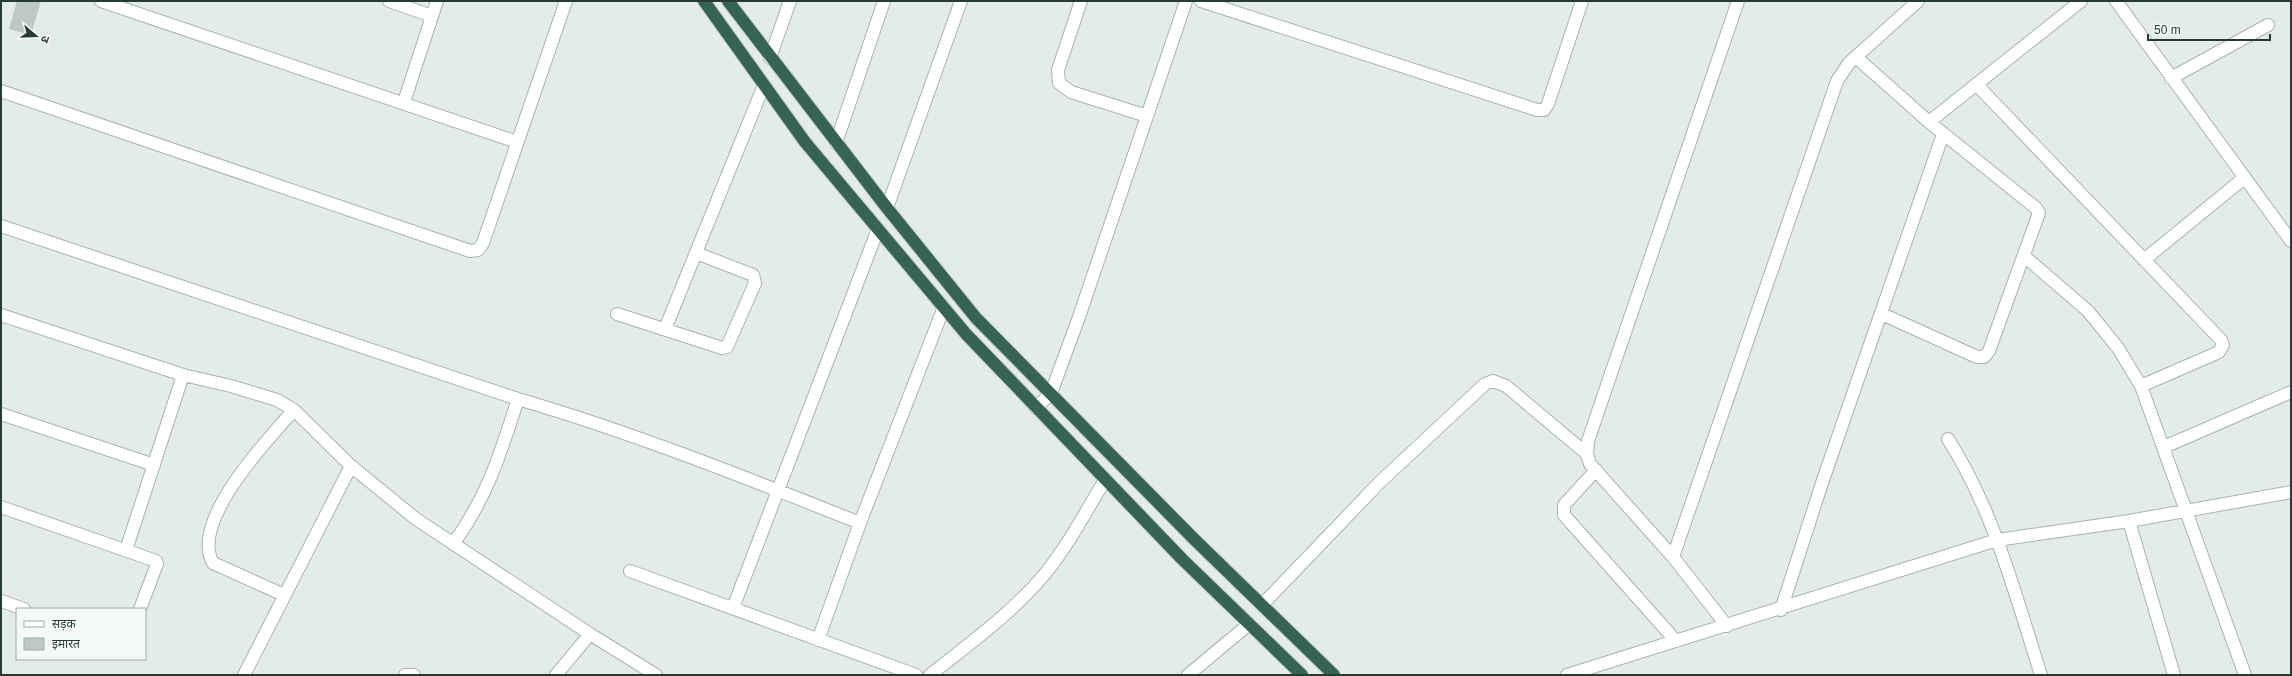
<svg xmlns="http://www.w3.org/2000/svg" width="2292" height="676" viewBox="0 0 2292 676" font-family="Arial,'Noto Sans Devanagari',sans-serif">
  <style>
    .building { fill: #bdc9c3 }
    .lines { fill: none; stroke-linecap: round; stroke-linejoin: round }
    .minor-casing { stroke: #a7b4ad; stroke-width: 14 }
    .highway-casing { stroke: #c2c8c6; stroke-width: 14 }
    .minor { stroke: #fff; stroke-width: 12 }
    .highway { stroke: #356552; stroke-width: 12 }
  </style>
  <rect width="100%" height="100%" fill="#e4ece7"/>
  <path class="building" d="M 17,1 L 41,1 L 31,35 L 9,29 Z"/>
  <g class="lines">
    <g class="minor-casing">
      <path id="minor" d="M 101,1 L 517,142
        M 389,1 L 432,16
        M 1081,1 L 1058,70 L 1059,83 L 1071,92 L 1147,116
        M 1201,1 L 1537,110 L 1544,110 L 1548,104 L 1582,1
        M 2116,1 L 2291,241
        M 1856,57 L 1929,122 L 2036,208 L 2039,213 L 1989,351 L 1984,357 L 1977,357 L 1882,314
        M 770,58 L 790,1
        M 2171,78 L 2268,25
        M 1976,84 L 2221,340 L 2223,345 L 2219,352 L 2141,386
        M 1,91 L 470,251 L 478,250 L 483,243 L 566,1
        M 404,102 L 437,1
        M 1929,122 L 2081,1
        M 836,143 L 884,1
        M 887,208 L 961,1
        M 1,226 L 518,399 C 634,433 747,478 860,523
        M 2024,256 L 2088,311 L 2118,348 L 2141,386 L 2245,675
        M 2144,260 L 2244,178
        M 617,314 L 722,348 L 727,347 L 755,283 L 753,275 L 696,253
        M 1,315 L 183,375 L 231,386 L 277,400 L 294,410 L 351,466 L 416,519 L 590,634 L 656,675
        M 665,329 L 764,85
        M 1036,408 L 1051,393 L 1079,317 L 1186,1
        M 1,414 L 154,465
        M 1948,439 C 1994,511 2015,594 2041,675
        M 2164,447 L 2291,392
        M 1596,470 L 1564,505 L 1564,515 L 1676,641
        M 1,507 L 156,561 L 157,564 L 140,609
        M 2129,521 L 2174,675
        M 453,544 C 487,498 501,452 518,399
        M 126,550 L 183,375
        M 1673,557 L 1837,81 L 1849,63 L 1918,1
        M 630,571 L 916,675
        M 284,595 L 213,563 C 189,522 268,439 294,410
        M 1,601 L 24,609
        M 1262,605 L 1380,482 L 1485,384 L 1493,381 L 1506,386 L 1587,454
        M 733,608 L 878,229
        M 1781,610 L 1822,483 L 1943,134
        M 1727,626 L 1673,557 L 1590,464 L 1587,454 L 1588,441 L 1738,1
        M 818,640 L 860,523 L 944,307
        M 244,675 L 351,466
        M 405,675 L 414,675
        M 556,675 L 590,634
        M 930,675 C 969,644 1012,613 1044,575 C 1068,546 1086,511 1105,480
        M 1188,675 L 1248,625
        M 1567,675 L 1997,540 L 2129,521 L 2291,492"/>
    </g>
    <g class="highway-casing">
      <path id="highway" d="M 704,1 L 805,142 L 966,334 L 1182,559 L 1302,675
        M 728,1 L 887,208 L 976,318 L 1194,539 L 1334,675"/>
    </g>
    <use href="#minor" class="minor"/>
    <use href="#highway" class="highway"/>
  </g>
  <rect width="2292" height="676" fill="none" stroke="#263c32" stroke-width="4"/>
  <rect x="16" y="608" width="130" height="52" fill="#f5f9f6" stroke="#a2ada8"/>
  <rect x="24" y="621" width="20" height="6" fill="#ffffff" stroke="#a2ada8"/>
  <text x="52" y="628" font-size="12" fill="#263c32">सड़क</text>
  <rect x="24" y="638" width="20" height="12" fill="#bdc9c3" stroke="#a2ada8"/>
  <text x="52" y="648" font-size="12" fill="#263c32">इमारत</text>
  <g transform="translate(36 36) rotate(109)" stroke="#f5f9f6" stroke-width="3" paint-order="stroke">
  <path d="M0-3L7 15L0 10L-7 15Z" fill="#263c32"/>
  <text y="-6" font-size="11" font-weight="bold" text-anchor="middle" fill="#263c32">उ</text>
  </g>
  <path d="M2148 34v6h122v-6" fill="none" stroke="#263c32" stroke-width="2"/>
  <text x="2154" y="34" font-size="12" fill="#263c32" stroke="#f5f9f6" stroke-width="3" paint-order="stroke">50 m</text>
</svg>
